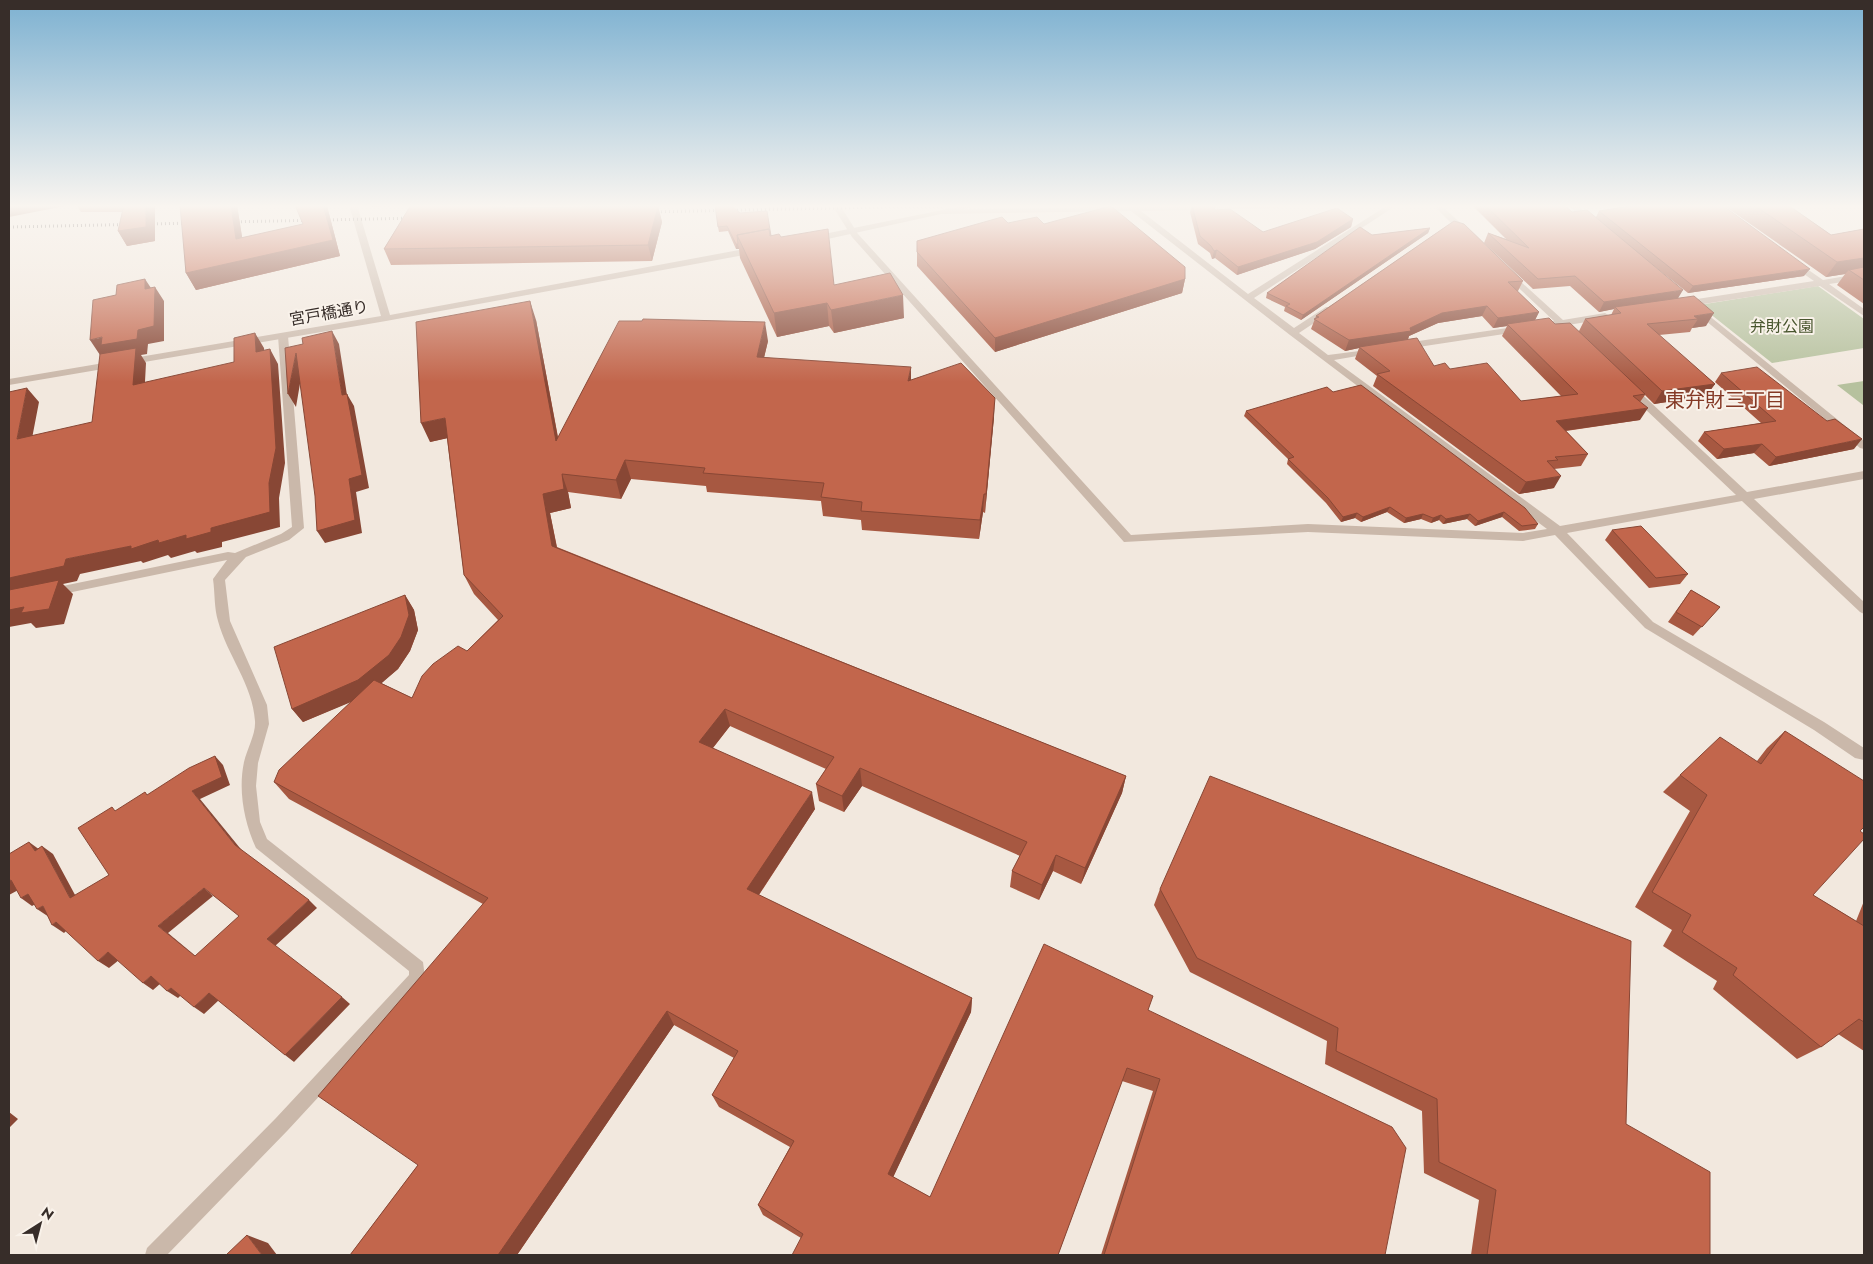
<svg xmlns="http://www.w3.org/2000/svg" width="1873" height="1264" viewBox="0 0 1873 1264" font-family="Jost,'Noto Sans JP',sans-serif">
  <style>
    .green { fill: #b6c19e }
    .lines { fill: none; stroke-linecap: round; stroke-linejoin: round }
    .minor { fill: #cab8aa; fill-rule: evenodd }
    .tertiary { fill: #cab8aa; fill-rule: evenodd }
    .rail { stroke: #372d29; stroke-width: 3; stroke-dasharray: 1 3; stroke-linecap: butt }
    .wall { fill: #a75841; fill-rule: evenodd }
    .shaded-wall { fill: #884735 }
    .building { fill: #c2664c; stroke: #884735; fill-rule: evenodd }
    .labels { text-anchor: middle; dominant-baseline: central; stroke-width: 4; stroke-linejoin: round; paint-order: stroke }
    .far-street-label { font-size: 16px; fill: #372d29; stroke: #f9f2ea }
    .far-park-label { font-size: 16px; fill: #48552e; stroke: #f9f2ea }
    .neighbourhood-label { font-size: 20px; fill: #843925; stroke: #f9f2ea }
  </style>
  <rect width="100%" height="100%" fill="#f2e8de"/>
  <path class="green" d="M 1818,286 L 1864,319 L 1864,348 L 1772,363 L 1699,305 Z
    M 1864,381 L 1863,405 L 1837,385 Z"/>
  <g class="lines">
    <path class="minor" d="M 832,205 L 840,205 L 858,234 L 1131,535 L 1308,524 L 1523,533 L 1547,529 L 1290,335 L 1131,211 L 943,214 L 939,212 L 943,210 L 1132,206 L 1321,205 L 1317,207 L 1141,211 L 1248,294 L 1388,205 L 1397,205 L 1254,298 L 1294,328 L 1326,307 L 1332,307 L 1332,311 L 1299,333 L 1328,355 L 1375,349 L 1375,353 L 1334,360 L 1560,526 L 1736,495 L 1625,390 L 1625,386 L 1633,386 L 1747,492 L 1864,471 L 1864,479 L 1754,499 L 1864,602 L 1864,614 L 1860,612 L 1742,501 L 1567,533 L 1653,622 L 1824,722 L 1864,748 L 1864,760 L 1855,758 L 1814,730 L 1645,628 L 1555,535 L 1523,541 L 1308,532 L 1124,542 L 852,237 Z
      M 1433,205 L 1441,205 L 1469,231 L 1469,235 L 1463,235 Z
      M 1568,205 L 1577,205 L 1595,221 L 1588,223 Z
      M 1794,260 L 1823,280 L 1864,273 L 1864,279 L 1829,284 L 1864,309 L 1864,316 L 1820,286 L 1684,307 L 1679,304 L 1684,301 L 1814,281 L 1791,265 L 1790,263 Z
      M 1509,271 L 1563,320 L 1605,313 L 1610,316 L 1605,319 L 1568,325 L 1567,328 L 1564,329 L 1559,326 L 1538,328 L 1538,324 L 1554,321 L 1506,276 L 1506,272 Z
      M 1697,306 L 1864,441 L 1864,449 L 1860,448 L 1694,311 L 1692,309 Z
      M 1521,326 L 1526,329 L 1524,331 L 1405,349 L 1400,346 L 1405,343 Z
      M 283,333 L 288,336 L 304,528 L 289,540 L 246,557 L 225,580 L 230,621 L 267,705 L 269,724 L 258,763 L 256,786 L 260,822 L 267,839 L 423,962 L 425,978 L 423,984 L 288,1130 L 167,1255 L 145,1255 L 147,1248 L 276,1118 L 409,975 L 409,971 L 256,848 C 244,822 238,790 244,762 C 247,749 256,734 255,721 C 253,685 227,655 218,621 C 214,608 215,593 213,579 L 227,560 L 53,596 L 47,592 L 53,588 L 228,552 L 235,553 L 281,534 L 292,527 L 278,336 Z"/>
    <path class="tertiary" d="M 349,205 L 357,205 L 390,315 L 755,247 L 759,250 L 755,253 L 386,321 L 9,385 L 9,379 L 381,316 Z
      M 967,205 L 982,205 L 814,242 L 810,239 L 814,236 Z
      M 1858,205 L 1864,205 L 1864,208 Z"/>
    <path class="rail" d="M 645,212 L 972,205
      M 225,222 L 417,218
      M 9,227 L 195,223"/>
  </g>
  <path class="wall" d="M 76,205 L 155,205 L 155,241 L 127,246 L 118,231 L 122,212 L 81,212 Z
    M 237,205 L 242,238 L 303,224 L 295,205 L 348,205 L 347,205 L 327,206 L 340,256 L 196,290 L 186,273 Z
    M 370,205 L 506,205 L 505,208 L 658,206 L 662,222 L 652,261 L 391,265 L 384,249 L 410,206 L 371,207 Z
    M 1192,205 L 1215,210 L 1263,232 L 1353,219 L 1351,227 L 1315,249 L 1237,275 L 1215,258 L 1212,259 L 1210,253 L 1198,244 L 1190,212 Z
    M 1472,205 L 1564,205 L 1572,212 L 1596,217 L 1599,211 L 1804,276 L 1688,293 L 1649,262 L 1678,298 L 1706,326 L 1692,328 L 1690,332 L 1659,335 L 1715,384 L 1706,396 L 1654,404 L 1645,395 L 1640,402 L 1640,420 L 1566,431 L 1588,454 L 1581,466 L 1554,469 L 1554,488 L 1519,494 L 1373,386 L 1377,376 L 1355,359 L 1359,348 L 1345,351 L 1311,329 L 1316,316 L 1454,221 L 1523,281 L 1518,291 L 1517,291 L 1539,312 L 1535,320 L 1555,324 L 1579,331 L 1585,319 L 1611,315 L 1614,309 L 1599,312 L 1570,286 L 1533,289 L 1484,243 L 1488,233 L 1506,239 ZM 1482,316 L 1493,328 L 1507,326 L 1502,336 L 1561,396 L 1521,401 L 1450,369 L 1434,366 L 1408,340 L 1409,336 L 1438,323 Z
    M 1727,205 L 1788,205 L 1831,235 L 1864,229 L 1864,304 L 1837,285 L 1845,274 L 1826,277 L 1726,207 Z
    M 740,213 L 771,236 L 781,237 L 834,285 L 904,318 L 834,333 L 829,326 L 777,337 L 740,258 L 739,249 L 736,249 L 728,231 L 719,232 L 718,227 Z
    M 1008,223 L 1044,224 L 1185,279 L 1182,293 L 995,352 L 917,266 L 917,241 Z
    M 1430,228 L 1428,233 L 1301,320 L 1284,311 L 1285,307 L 1266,298 L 1267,293 L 1372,235 Z
    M 536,320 L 558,437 L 768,341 L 764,357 L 911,380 L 994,417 L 985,513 L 983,512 L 979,539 L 862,530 L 861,520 L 823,516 L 821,501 L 707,492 L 706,486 L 631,479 L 621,499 L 568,492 L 571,508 L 550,513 L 557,547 L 1126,776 L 1122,793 L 1081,884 L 1053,871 L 1039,900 L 1010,887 L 1012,871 L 1020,856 L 862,786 L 844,812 L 819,801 L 816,784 L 826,769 L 730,726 L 713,748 L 815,809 L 759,895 L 972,998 L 971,1012 L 893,1177 L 930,1197 L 1148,1010 L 1385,1255 L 1101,1255 L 1153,1091 L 1122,1081 L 1058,1255 L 801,1238 L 763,1215 L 758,1205 L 790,1147 L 719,1107 L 712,1095 L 734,1058 L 674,1025 L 517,1255 L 350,1255 L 418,1165 L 483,904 L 289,799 L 274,782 L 352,701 L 303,722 L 292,709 L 405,595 L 414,610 L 418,630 L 410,651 L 398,669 L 381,683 L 412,698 L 467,651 L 498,620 L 474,594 L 464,575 L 447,438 L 430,442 Z
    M 1721,373 L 1854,449 L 1769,466 L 1754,453 L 1717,459 L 1698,441 L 1704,432 L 1761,423 L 1715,382 Z
    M 1333,392 L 1538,524 L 1535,529 L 1519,531 L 1502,517 L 1475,526 L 1467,519 L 1443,524 L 1439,520 L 1431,523 L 1421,519 L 1404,523 L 1387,512 L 1361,522 L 1355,518 L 1341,522 L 1326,503 L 1287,464 L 1288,459 L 1244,416 L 1246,411 Z
    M 1612,530 L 1688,574 L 1680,584 L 1649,588 L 1605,540 Z
    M 1691,590 L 1720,607 L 1693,636 L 1668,622 Z
    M 1785,731 L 1860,831 L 1813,895 L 1856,921 L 1864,901 L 1864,1051 L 1838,1034 L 1821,1047 L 1797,1059 L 1713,989 L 1717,981 L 1663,946 L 1672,930 L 1635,907 L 1690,811 L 1663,792 L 1680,775 L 1757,761 L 1767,748 Z
    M 1160,889 L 1626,1124 L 1710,1255 L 1471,1255 L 1479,1200 L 1424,1173 L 1422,1111 L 1325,1064 L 1327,1041 L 1190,972 L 1154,905 Z"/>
  <path class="shaded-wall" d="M 9,205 L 70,205 L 9,217 Z
    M 146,205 L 155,205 L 155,241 L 127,246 L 118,231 Z
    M 231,205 L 237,205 L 245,255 L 236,239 Z
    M 323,205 L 326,205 L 327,206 L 340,256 L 196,290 L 186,273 L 333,240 Z
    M 494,205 L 506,205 L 498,224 L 492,208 Z
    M 658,206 L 662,222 L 652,261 L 648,245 Z
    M 1353,219 L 1351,227 L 1315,249 L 1237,275 L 1238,267 Z
    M 1430,228 L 1428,233 L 1301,320 L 1303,315 Z
    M 736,244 L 738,244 L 739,249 L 736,249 Z
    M 1217,250 L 1215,258 L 1212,259 L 1214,251 Z
    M 1864,258 L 1864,272 L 1849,270 L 1845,274 L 1826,277 L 1837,262 Z
    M 1810,269 L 1804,276 L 1688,293 L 1693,286 Z
    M 145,279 L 155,294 L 155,287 L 164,301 L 164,341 L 148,344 L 147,354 L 141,355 L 146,363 L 144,400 L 100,355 L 90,340 L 138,330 L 145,289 Z
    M 1185,279 L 1182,293 L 995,352 L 995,338 Z
    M 1683,290 L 1677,300 L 1615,307 L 1614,309 L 1599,312 L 1604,302 Z
    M 903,295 L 904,318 L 834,333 L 831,310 Z
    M 530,301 L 536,320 L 562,460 L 556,441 Z
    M 827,303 L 829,326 L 777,337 L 774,313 Z
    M 1487,306 L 1482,316 L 1438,323 L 1409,336 L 1407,341 L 1359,347 L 1359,348 L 1345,351 L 1349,340 L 1410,328 L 1442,313 Z
    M 1539,312 L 1534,322 L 1507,324 L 1507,326 L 1493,328 L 1498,318 Z
    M 1714,313 L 1706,326 L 1692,328 L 1698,319 L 1694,316 Z
    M 765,322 L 768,341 L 760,375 L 757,357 Z
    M 332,331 L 339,344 L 349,408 L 342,395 Z
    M 255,333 L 264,348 L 265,367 L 256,352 Z
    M 270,349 L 278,364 L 285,463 L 279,498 L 280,527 L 222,542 L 222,547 L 197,553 L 195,551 L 171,558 L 168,555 L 143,563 L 141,561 L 80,574 L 77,581 L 63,584 L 73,594 L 64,624 L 36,628 L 31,623 L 9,627 L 9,578 L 66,559 L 158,540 L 211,528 L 269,483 Z
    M 296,353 L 303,366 L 296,407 L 288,394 Z
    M 911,367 L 911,386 L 908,381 Z
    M 1715,384 L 1706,396 L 1654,404 L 1662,391 Z
    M 27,388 L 39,402 L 29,454 L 17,439 Z
    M 347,394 L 354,406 L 369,488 L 356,492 L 362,533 L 325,543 L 317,531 L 349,479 Z
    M 995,398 L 994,417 L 985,513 L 986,494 Z
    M 1648,408 L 1640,420 L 1549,433 L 1556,421 Z
    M 445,418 L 453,437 L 430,442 L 421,423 Z
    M 1862,439 L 1854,449 L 1769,466 L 1776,457 Z
    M 1762,444 L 1754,453 L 1717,459 L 1724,449 Z
    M 625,460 L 631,479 L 621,499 L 616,480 Z
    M 562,474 L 568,492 L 571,508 L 550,513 L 560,564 L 552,546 L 543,494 Z
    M 1561,476 L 1554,488 L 1519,494 L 1526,482 Z
    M 984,494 L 983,512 L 979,539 L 980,520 Z
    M 1390,507 L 1387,512 L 1361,522 L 1363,517 Z
    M 1504,512 L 1502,517 L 1475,526 L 1478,521 Z
    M 1357,513 L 1355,518 L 1341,522 L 1343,517 Z
    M 1423,514 L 1421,519 L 1404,523 L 1406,518 Z
    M 1470,514 L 1467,519 L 1443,524 L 1446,519 Z
    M 1441,515 L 1439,520 L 1431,523 L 1433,518 Z
    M 405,595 L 414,610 L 418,630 L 410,651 L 398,669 L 368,695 L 303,722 L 292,709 Z
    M 725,709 L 730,726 L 704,759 L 699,742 Z
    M 215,756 L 223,765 L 230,785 L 200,799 L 244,853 L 235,845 L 192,791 Z
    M 860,768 L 862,786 L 844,812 L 842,796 Z
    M 1126,776 L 1122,793 L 1081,884 L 1085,868 Z
    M 812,792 L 815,809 L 752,905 L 747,889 Z
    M 29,842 L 40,850 L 35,851 Z
    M 42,846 L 53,854 L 81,906 L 70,898 Z
    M 1056,855 L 1053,871 L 1039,900 L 1042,885 Z
    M 11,880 L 22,888 L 9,895 L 9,881 Z
    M 204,888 L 213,896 L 168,933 L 204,963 L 158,926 Z
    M 28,894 L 39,902 L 32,906 L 21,898 Z
    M 309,900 L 317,908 L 275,946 L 267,939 Z
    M 43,906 L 49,917 L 37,909 Z
    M 56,922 L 67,930 L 64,933 L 52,925 Z
    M 108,952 L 119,960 L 109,968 L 98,961 Z
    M 151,976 L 161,983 L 153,990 L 143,983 Z
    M 171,988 L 181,995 L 178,998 L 167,991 Z
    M 209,993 L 219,1000 L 204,1014 L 194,1007 Z
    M 342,997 L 350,1004 L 294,1062 L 285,1055 Z
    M 972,998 L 971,1012 L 890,1184 L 888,1174 Z
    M 667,1011 L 674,1025 L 517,1255 L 498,1255 Z
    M 9,1112 L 18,1119 L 9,1128 Z
    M 247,1235 L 268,1243 L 277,1255 L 262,1255 Z"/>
  <path class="building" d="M 124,205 L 146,205 L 146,227 L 118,231 Z
    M 180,205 L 231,205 L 236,239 L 303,224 L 295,205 L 323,205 L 333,240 L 186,273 Z
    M 411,205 L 494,205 L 492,208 L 658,206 L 648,245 L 384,249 Z
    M 715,205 L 731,205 L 740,213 L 767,211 L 771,236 L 769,229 L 737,235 L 738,244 L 736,244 L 727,226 L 718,227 Z
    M 1192,205 L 1213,205 L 1215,210 L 1230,209 L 1263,232 L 1337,208 L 1353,219 L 1317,242 L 1238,267 L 1217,250 L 1214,251 L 1211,246 L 1200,236 Z
    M 1485,205 L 1564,205 L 1572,212 L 1587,210 L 1683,290 L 1604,302 L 1575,276 L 1538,279 L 1488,233 L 1529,248 Z
    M 1638,205 L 1722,205 L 1810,269 L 1693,286 L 1599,211 Z
    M 1754,205 L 1788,205 L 1831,235 L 1864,229 L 1864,258 L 1837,262 Z
    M 1111,206 L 1185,267 L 1185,279 L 995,338 L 917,252 L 917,241 L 1002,217 L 1008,223 L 1037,217 L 1044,224 Z
    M 1454,221 L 1464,224 L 1523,281 L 1508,282 L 1539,312 L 1498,318 L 1487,306 L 1442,313 L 1410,328 L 1411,331 L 1349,340 L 1314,319 L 1319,317 L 1316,316 Z
    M 1360,227 L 1372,235 L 1430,228 L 1303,315 L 1286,306 L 1290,304 L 1267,293 Z
    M 769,229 L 770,236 L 779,234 L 781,237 L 828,229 L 834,285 L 890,273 L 903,295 L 831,310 L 827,303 L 774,313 L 737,235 Z
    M 1864,267 L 1864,280 L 1849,270 Z
    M 145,279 L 145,289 L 155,287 L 154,326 L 138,330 L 137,339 L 101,345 L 102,337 L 90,340 L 93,300 L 116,295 L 117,285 Z
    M 1694,296 L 1714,313 L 1694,316 L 1698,319 L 1647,324 L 1715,384 L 1662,391 L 1585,319 L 1621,313 L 1615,307 Z
    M 530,301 L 556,441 L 619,321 L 642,321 L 643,319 L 765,322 L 757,357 L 911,367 L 908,381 L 961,363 L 995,398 L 986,494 L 984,494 L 980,520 L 861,511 L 862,502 L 821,497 L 824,483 L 703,473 L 705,468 L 625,460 L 616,480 L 562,474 L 564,489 L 543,494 L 552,546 L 1126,776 L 1085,868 L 1056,855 L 1042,885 L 1012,871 L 1027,842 L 860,768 L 842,796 L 816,784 L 834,757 L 725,709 L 699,742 L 812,792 L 747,889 L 972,998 L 888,1174 L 930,1197 L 1044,944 L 1153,996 L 1148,1010 L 1392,1127 L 1406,1148 L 1385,1255 L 1104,1255 L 1160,1079 L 1127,1068 L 1058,1255 L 792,1255 L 803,1234 L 758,1205 L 794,1141 L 712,1095 L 738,1051 L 667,1011 L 498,1255 L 350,1255 L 418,1165 L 318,1096 L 488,898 L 274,782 L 279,770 L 374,680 L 412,698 L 422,676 L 433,664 L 458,646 L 467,651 L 503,616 L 464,575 L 445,418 L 421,423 L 416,322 Z
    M 1549,318 L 1555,324 L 1570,323 L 1645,394 L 1633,396 L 1648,408 L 1556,421 L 1588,454 L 1555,457 L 1558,460 L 1547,461 L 1561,476 L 1526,482 L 1377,374 L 1390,371 L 1359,347 L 1417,338 L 1434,366 L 1445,363 L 1450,369 L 1487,363 L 1521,401 L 1578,394 L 1507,324 Z
    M 332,331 L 342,395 L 347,394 L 362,475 L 349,479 L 355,520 L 317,531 L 315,496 L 296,353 L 288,394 L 285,348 L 303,344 L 302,338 Z
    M 255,333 L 256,352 L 270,349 L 276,448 L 269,483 L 270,512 L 211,528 L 211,532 L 186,539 L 186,535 L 159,543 L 158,540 L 131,549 L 131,546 L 66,559 L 64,566 L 9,578 L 9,392 L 27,388 L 17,439 L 92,422 L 100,354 L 136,348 L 133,385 L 234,362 L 234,338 Z
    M 1757,367 L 1827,421 L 1835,419 L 1862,439 L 1776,457 L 1762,444 L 1724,449 L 1704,432 L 1776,421 L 1721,373 Z
    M 1361,385 L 1525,508 L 1538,524 L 1522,526 L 1504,512 L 1478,521 L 1470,514 L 1446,519 L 1441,515 L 1433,518 L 1423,514 L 1406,518 L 1390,507 L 1363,517 L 1357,513 L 1343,517 L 1328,498 L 1288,459 L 1294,457 L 1246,411 L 1327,387 L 1333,392 Z
    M 1641,526 L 1688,574 L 1656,578 L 1612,530 Z
    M 59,580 L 49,609 L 21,613 L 24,607 L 9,610 L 9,590 Z
    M 1691,590 L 1720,607 L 1702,627 L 1676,612 Z
    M 405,595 L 409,615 L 401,637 L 389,655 L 358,680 L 292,709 L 274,647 Z
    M 1785,731 L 1864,781 L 1864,827 L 1860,831 L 1864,834 L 1864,839 L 1813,895 L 1864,926 L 1864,1022 L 1859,1019 L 1821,1047 L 1733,975 L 1737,968 L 1682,932 L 1691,915 L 1652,892 L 1707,795 L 1680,775 L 1720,737 L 1761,764 Z
    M 215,756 L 222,777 L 192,791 L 235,845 L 309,900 L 267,939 L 342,997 L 285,1055 L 209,993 L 194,1007 L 171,988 L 167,991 L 151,976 L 143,983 L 108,952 L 98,961 L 56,922 L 52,925 L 43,906 L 37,909 L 28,894 L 21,898 L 11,880 L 9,881 L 9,854 L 29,842 L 35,851 L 42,846 L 70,898 L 109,875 L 78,828 L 112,807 L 115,811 L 145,792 L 147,795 L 189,768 ZM 204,888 L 239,916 L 195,956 L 158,926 Z
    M 1210,776 L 1631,941 L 1626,1124 L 1710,1172 L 1710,1255 L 1487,1255 L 1496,1190 L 1439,1162 L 1437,1099 L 1336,1051 L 1338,1028 L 1197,958 L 1160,889 Z
    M 247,1235 L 262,1255 L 226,1255 Z"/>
  <linearGradient id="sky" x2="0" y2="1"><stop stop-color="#7db1d1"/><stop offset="0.54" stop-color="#f9f5f0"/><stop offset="1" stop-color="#f9f5f0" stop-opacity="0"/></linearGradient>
  <rect width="1873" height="382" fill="url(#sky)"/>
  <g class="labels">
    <g class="far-street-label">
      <text transform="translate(329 313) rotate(-10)">宮戸橋通り</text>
    </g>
    <g class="far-park-label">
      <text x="1782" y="326">弁財公園</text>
    </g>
    <g class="neighbourhood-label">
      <text x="1725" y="400">東弁財三丁目</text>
    </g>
  </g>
  <rect width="1873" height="1264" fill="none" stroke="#372d29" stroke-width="20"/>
  <g transform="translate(40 1224) rotate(36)" stroke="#f9f2ea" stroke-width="4" paint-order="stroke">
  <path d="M0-4L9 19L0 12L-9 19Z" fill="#372d29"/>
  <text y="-8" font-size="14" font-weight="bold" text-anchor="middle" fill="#372d29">N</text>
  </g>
</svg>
